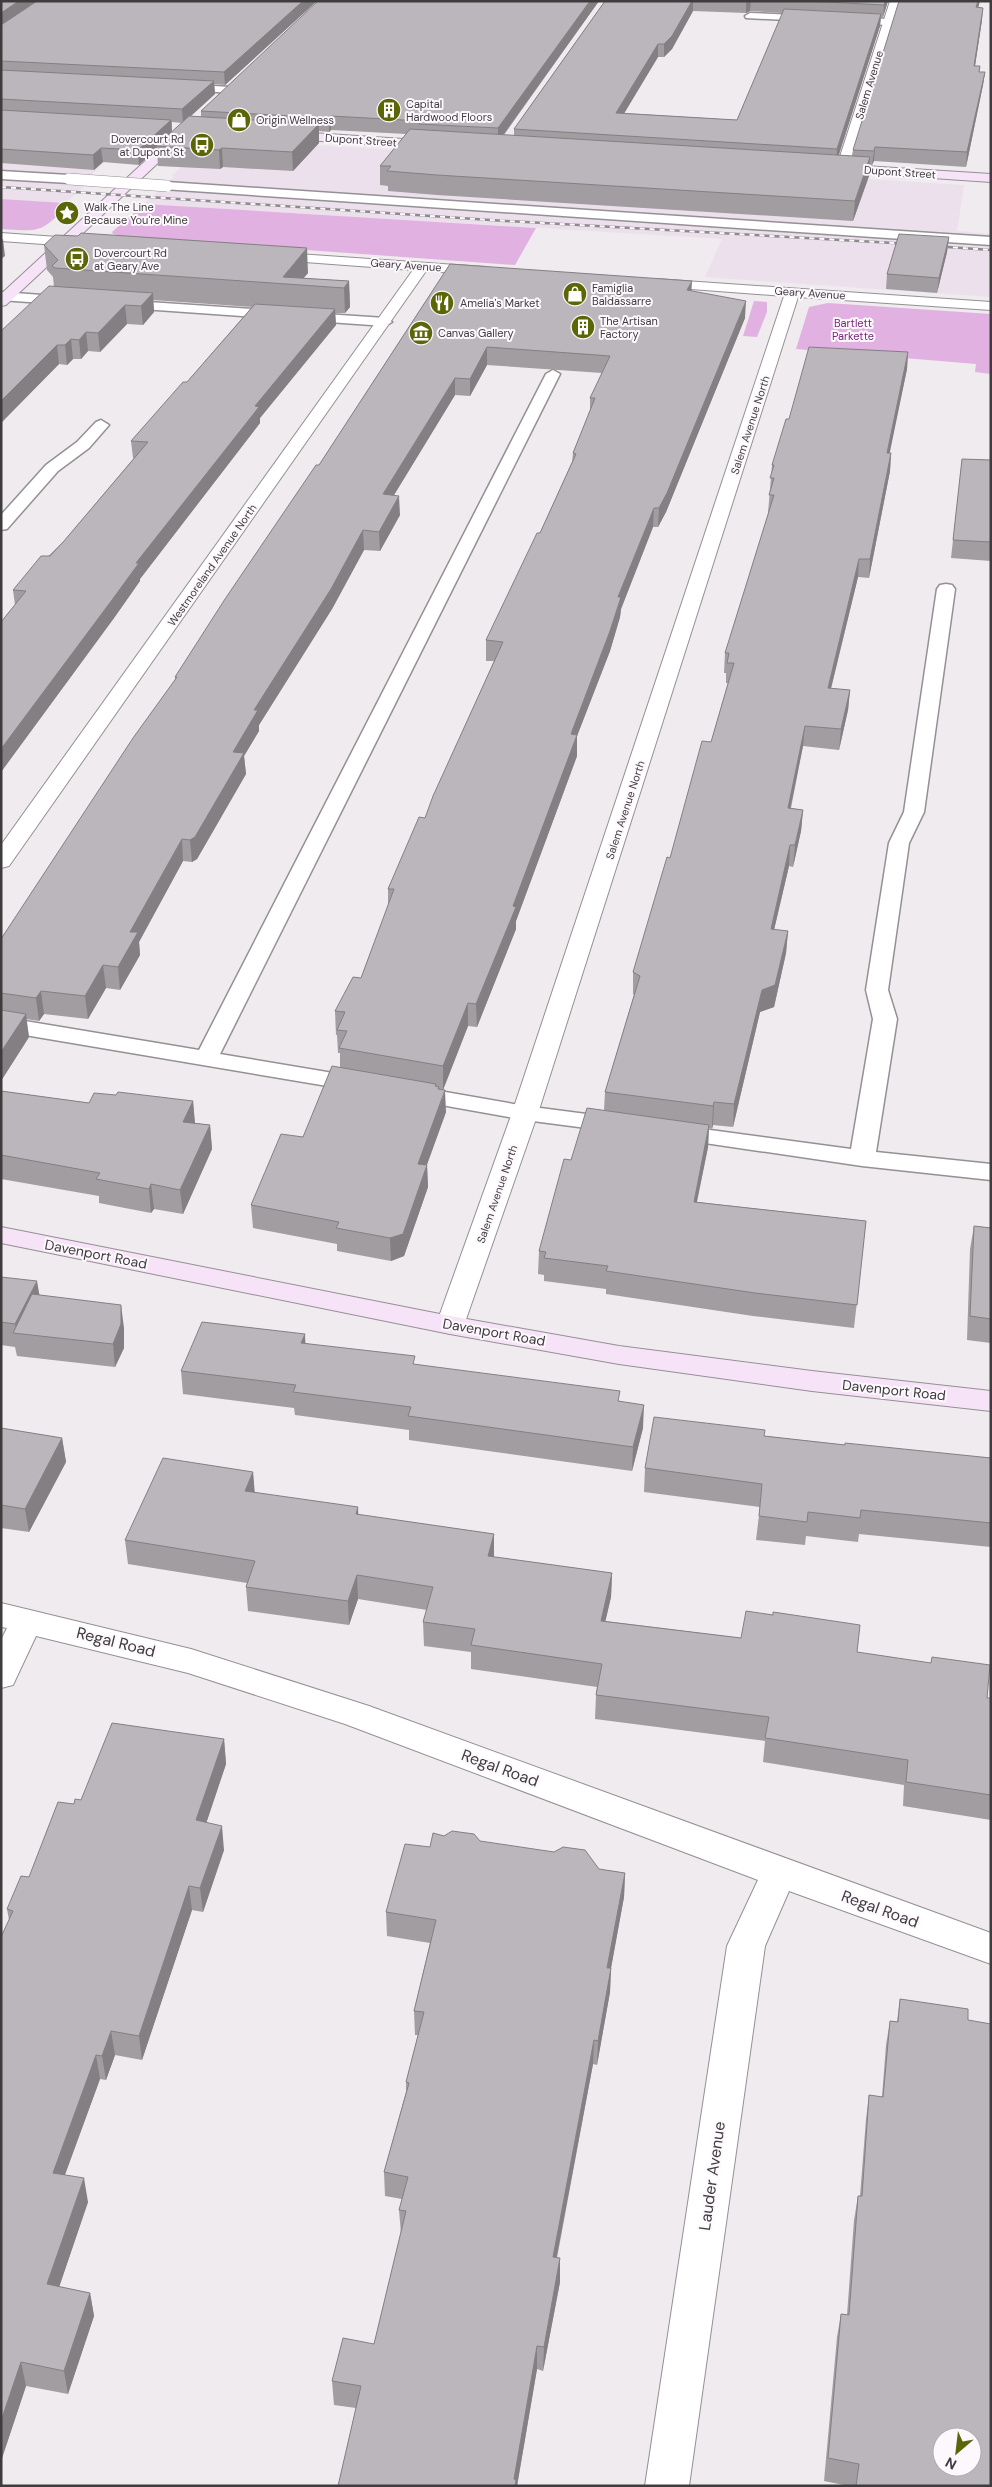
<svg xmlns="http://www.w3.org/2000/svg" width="992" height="2487" viewBox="0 0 992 2487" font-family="'DM Sans',sans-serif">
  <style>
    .built { fill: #ebe0eb }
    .green { fill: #e1b1e1 }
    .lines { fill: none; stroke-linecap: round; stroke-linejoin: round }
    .lane-casing { stroke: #949094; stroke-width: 3 }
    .street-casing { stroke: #949094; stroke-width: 2 }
    .secondary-casing { stroke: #949094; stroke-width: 2 }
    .lane { fill: #fff; fill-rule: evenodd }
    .street { fill: #fff; fill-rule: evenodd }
    .secondary { fill: #f7e3f7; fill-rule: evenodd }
    .rail-casing { stroke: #8d8a8c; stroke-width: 2.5 }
    .rail { stroke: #fdf8fd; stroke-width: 2; stroke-dasharray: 5; stroke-linecap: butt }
    .lane-bridge-casing { stroke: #949094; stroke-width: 12; stroke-linecap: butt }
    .lane-bridge { stroke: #fff; stroke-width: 11 }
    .wall { fill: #a19da1; fill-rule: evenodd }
    .shaded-wall { fill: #837f83 }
    .building { fill: #bbb6bb; stroke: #837f83; fill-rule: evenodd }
    .labels { text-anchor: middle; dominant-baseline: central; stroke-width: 4; stroke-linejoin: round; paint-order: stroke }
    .far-street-label { font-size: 11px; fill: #3e3c3d; stroke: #fdf8fd }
    .far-poi-label { font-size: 11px; fill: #3e3c3d; stroke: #fdf8fd; text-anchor: start }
    .far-park-label { font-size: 11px; fill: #752778; stroke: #fdf8fd }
    .street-label { font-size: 14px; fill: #3e3c3d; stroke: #fdf8fd }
    .near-street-label { font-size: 16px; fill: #3e3c3d; stroke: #fdf8fd }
  </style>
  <rect width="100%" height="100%" fill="#f0ebef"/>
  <path class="built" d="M 1,127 L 134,136 L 92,174 L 94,178 L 65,203 L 1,199 Z
    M 313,145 L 964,185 L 957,231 L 991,234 L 991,297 L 705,277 L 722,239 L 144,204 L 175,176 L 171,176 L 201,151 Z"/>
  <path class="green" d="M 1,199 L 65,203 L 71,203 C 40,232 44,232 1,229 Z
    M 144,204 L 536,228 L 515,265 L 125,237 L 113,234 L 112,232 Z
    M 754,301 L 767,302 L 767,312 L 757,337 L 743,336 Z
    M 828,303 L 991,314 L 991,374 L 975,372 L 976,364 L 796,349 L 809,307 Z"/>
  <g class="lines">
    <g class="lane-casing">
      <path id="lane" d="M 750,13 L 888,19 L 893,22 L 888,25 L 746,18 L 745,16 Z
        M 180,84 L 231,87 L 237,90 L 231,93 L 176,89 L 174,87 Z
        M 1,171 L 69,175 L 75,179 L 69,183 L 1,179 Z
        M 167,182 L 991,237 L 991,245 L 163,189 L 161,186 Z
        M 1,292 L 70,297 L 77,301 L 70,305 L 1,300 Z
        M 119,300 L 385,318 L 392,322 L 385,326 L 114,307 L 112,304 Z
        M 553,370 L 560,374 L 220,1054 L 363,1078 L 372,1080 L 375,1085 L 372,1090 L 363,1092 L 1,1031 L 1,1017 L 199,1050 L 546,374 Z
        M 101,420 L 109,425 L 89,448 L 58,471 L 7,529 L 1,530 L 1,515 L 46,465 L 77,442 L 96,422 Z
        M 946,584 L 952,585 L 955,589 L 924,812 L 909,843 L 888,990 L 897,1019 L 876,1152 L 991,1164 L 991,1180 L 862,1166 L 664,1137 L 661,1132 L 664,1127 L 673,1125 L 851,1149 L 873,1019 L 866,990 L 889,843 L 904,812 L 937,589 L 940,585 Z
        M 411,1086 L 525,1106 L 617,1118 L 626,1120 L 629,1125 L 626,1130 L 617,1132 L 525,1120 L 402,1098 L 399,1093 L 402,1088 Z"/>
    </g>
    <g class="street-casing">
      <path id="street" d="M 890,1 L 900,1 L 848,169 L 842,173 L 837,172 L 836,169 Z
        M 1,233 L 86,239 L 93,243 L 86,247 L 1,241 Z
        M 269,252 L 485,267 L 492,271 L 485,275 L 426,271 L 9,866 L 1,868 L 1,845 L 413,270 L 264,259 L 262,256 Z
        M 656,279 L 991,302 L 991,310 L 798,297 L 538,1113 L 464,1325 L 460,1331 L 450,1334 L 440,1331 L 436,1325 L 512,1113 L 784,296 L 651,286 L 649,283 Z
        M 1,1603 L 191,1649 L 369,1706 L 991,1933 L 991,1964 L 789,1891 L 765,1946 L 689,2486 L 645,2486 L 727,1946 L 758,1880 L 345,1724 L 188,1673 L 36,1636 L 13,1685 L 1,1688 L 1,1640 L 7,1628 L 1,1627 Z"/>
    </g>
    <g class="secondary-casing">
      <path id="secondary" d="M 185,127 L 189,128 L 191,131 L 189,134 L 6,305 L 1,306 L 1,294 L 181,128 Z
        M 281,131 L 435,141 L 441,145 L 435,149 L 277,138 L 275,135 L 277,132 Z
        M 833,164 L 991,174 L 991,182 L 829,171 L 827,168 L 829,165 Z
        M 1,1227 L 450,1316 L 619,1346 L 812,1371 L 991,1391 L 991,1411 L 812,1391 L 619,1364 L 450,1334 L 1,1243 Z"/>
    </g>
    <use href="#lane" class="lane"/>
    <use href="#street" class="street"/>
    <use href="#secondary" class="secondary"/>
    <g class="rail-casing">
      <path id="rail" d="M 1,187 L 490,220 L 911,244
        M 933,246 L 991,250"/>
    </g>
    <use href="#rail" class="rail"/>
    <g class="lane-bridge-casing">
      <path id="lane-bridge" d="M 69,179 L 167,186"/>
    </g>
    <use href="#lane-bridge" class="lane-bridge"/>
  </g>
  <path class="wall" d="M 1,1 L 317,1 L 225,85 L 214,84 L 215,94 L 191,116 L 201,117 L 201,111 L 599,1 L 504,135 L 514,136 L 514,129 L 605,1 L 888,1 L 883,17 L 881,17 L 880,26 L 839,155 L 852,156 L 853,150 L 978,8 L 982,20 L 975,66 L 980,72 L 985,72 L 983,85 L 966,167 L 874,161 L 872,165 L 870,165 L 869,176 L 853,221 L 437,195 L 388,191 L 388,186 L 380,185 L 380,166 L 406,134 L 331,130 L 329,132 L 319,131 L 319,143 L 293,171 L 223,167 L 220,169 L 158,166 L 157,148 L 139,165 L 103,162 L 94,170 L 1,163 ZM 693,11 L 746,13 L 750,11 L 783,13 L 737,120 L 624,113 L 658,57 L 664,57 L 672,49 ZM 172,122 L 182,123 L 172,132 Z
    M 949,237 L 947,252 L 937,293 L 886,289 L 887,274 Z
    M 44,245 L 308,273 L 303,278 L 349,281 L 350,307 L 345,313 L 335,313 L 336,325 L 260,418 L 260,423 L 140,579 L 140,581 L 114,618 L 1,772 L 1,622 L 15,605 L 13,590 L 64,541 L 134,458 L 133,458 L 131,441 L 187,382 L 252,307 L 153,300 L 154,312 L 143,325 L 127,324 L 100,352 L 88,351 L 81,359 L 73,359 L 67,365 L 59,364 L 1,423 L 54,287 L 53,277 L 47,270 Z
    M 450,264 L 692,291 L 745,318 L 666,512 L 658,527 L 653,527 L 621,609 L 620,617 L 610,651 L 577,736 L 577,756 L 516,921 L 516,929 L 477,1027 L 468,1026 L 443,1090 L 439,1089 L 446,1112 L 427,1165 L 428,1187 L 404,1256 L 391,1261 L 337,1251 L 337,1244 L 253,1228 L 251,1205 L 303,1137 L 340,1068 L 340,1053 L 338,1053 L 337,1035 L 336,1035 L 335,1011 L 361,978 L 388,906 L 388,889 L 425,818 L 494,661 L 486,661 L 486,640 L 540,533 L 572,462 L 573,453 L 590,411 L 590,398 L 602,373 L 487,365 L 470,396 L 455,395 L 394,495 L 400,515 L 380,551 L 364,550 L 332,609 L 259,725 L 259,731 L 244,756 L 246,774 L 197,859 L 192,862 L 183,861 L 139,942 L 140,955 L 120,990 L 106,988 L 88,1019 L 44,1014 L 39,1021 L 26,1019 L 29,1037 L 1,1081 L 1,939 L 175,680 L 175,677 L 319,465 Z
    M 908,352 L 907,369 L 889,453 L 891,453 L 890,471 L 869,578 L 858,577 L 831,689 L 850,690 L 848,710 L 839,750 L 803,746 L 791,808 L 803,810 L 801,831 L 793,867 L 789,866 L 774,930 L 788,931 L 786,953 L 774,1007 L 760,1012 L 733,1127 L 713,1125 L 712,1129 L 709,1128 L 708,1147 L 697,1202 L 866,1221 L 854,1328 L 753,1316 L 606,1294 L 606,1289 L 544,1281 L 544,1275 L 538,1274 L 539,1251 L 571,1160 L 604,1110 L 605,1092 L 634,995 L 633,994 L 633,972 L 711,742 L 728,683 L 726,683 L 726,673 L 724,673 L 725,653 L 769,513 L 768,513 L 772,465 L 789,419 Z
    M 962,459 L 991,460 L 991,561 L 951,558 Z
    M 1,1089 L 1,1091 L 89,1103 L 116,1095 L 193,1101 L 195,1123 L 210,1125 L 212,1149 L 183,1214 L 154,1209 L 151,1213 L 99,1203 L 99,1196 L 1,1179 Z
    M 974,1226 L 991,1228 L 991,1343 L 967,1340 L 970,1249 Z
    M 1,1277 L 39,1295 L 124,1328 L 124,1348 L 115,1367 L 17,1356 L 15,1347 L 1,1345 Z
    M 305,1334 L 305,1343 L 415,1364 L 620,1401 L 643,1428 L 632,1471 L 409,1440 L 409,1430 L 295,1415 L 294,1408 L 183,1394 L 181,1371 Z
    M 1,1428 L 62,1438 L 66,1462 L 29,1532 L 1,1528 Z
    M 765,1436 L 845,1445 L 991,1458 L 991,1547 L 859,1534 L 858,1542 L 806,1536 L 805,1545 L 756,1540 L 760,1507 L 644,1492 L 645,1468 Z
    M 253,1472 L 254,1492 L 359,1515 L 494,1534 L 494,1557 L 612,1573 L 611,1597 L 605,1621 L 741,1638 L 857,1652 L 987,1698 L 991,1698 L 991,1820 L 903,1806 L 904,1785 L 763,1762 L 765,1741 L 595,1719 L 596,1695 L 597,1687 L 471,1669 L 471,1652 L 424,1646 L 423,1622 L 427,1610 L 358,1599 L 349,1625 L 248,1611 L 246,1587 L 247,1583 L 128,1564 L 125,1540 Z
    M 224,1739 L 226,1764 L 206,1823 L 224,1850 L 203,1912 L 192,1910 L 142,2060 L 115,2055 L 106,2080 L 100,2079 L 65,2175 L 88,2202 L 59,2287 L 90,2293 L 94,2316 L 68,2394 L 26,2386 L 1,2461 L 9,1920 L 7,1909 L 29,1877 L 74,1804 Z
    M 480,1841 L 599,1869 L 625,1873 L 624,1897 L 611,1968 L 610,1992 L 597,2065 L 593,2064 L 557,2258 L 560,2258 L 560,2282 L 543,2371 L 537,2369 L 517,2486 L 338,2486 L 356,2408 L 334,2405 L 332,2381 L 374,2344 L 401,2234 L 399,2210 L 402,2199 L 385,2196 L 384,2172 L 406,2092 L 406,2082 L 418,2035 L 415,2035 L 414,2011 L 430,1943 L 387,1936 L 386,1912 L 430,1847 Z
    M 900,1999 L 968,2020 L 991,2486 L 849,2486 L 824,2481 L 837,2337 L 841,2314 L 847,2315 L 854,2220 L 858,2196 L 860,2196 L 866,2119 L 869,2095 L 882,2097 L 886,2045 L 890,2021 L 897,2022 Z"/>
  <path class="shaded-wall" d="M 19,1 L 37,1 L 1,27 L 1,13 Z
    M 303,1 L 317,1 L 225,85 L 224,72 Z
    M 590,1 L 599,1 L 498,142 L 498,128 Z
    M 692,1 L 693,1 L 693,11 L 672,49 L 664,57 L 664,44 Z
    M 746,1 L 751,1 L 750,11 L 746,13 Z
    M 885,1 L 888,1 L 883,17 L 884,5 Z
    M 978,1 L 980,1 L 975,20 L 976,7 Z
    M 983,8 L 982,20 L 973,79 L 974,66 Z
    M 881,14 L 880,26 L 836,163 L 837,149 Z
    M 658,44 L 658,57 L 616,127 L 616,113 Z
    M 985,72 L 983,85 L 966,167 L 967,152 Z
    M 214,81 L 215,94 L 183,123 L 182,109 Z
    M 331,116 L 331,130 L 329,132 L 329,118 Z
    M 171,120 L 172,134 L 156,146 L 157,148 L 139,165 L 138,150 Z
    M 319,124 L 319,143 L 293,171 L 292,152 Z
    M 875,147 L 874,161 L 872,165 L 874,151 Z
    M 101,148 L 103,162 L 94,170 L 93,155 Z
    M 222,148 L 223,167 L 220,169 L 219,150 Z
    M 870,157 L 869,176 L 853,221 L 855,201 Z
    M 949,237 L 947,252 L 937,293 L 939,278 Z
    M 3,239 L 5,256 L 1,259 L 1,240 Z
    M 307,248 L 308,273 L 298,285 L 283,277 Z
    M 349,281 L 350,307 L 345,313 L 344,288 Z
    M 692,281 L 691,298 L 687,290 Z
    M 153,293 L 154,312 L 143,325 L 141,306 Z
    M 746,301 L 745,318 L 666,512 L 658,527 L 659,508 Z
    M 125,305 L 127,324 L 100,352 L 98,333 Z
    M 335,309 L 336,325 L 260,418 L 260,423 L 140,579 L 140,581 L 114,618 L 1,772 L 1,749 L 136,563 L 255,406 Z
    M 86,332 L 88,351 L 81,359 L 79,340 Z
    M 71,339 L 73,359 L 67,365 L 65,345 Z
    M 57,345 L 59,364 L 1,423 L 1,401 Z
    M 487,347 L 487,365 L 470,396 L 470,379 Z
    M 908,352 L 907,369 L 886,471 L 887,453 Z
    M 455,378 L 455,395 L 383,513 L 383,494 Z
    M 891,453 L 890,471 L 869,578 L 870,559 Z
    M 399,496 L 400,515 L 380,551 L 379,532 Z
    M 654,508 L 653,527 L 621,609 L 620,617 L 610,651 L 577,736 L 577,756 L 516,921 L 516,929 L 477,1027 L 476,1004 L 513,906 L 571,734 L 618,597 Z
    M 363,530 L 364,550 L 332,609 L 259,725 L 259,731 L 244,756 L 246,774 L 197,859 L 192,862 L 190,840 L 254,710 Z
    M 859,559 L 858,577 L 826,708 L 828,688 Z
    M 850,690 L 848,710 L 839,750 L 841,729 Z
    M 805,726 L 803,746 L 786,829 L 788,808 Z
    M 803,810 L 801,831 L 793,867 L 795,845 Z
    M 182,839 L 183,861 L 139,942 L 140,955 L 120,990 L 118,967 L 130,932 Z
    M 790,845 L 789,866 L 769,951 L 771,929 Z
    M 788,931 L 786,953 L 774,1007 L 760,1012 L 733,1127 L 734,1104 L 762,990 Z
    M 103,965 L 106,988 L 88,1019 L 85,996 Z
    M 41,991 L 44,1014 L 39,1021 L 36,998 Z
    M 468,1003 L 468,1026 L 443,1090 L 443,1066 Z
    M 26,1014 L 29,1037 L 1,1081 L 1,1052 Z
    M 439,1087 L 440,1106 L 445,1090 L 446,1112 L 419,1186 L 418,1164 Z
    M 193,1101 L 195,1125 L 183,1122 Z
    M 714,1102 L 713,1125 L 712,1129 L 713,1106 Z
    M 210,1125 L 212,1149 L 183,1214 L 180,1190 Z
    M 709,1125 L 708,1147 L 692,1225 L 694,1202 Z
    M 427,1165 L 428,1187 L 404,1256 L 391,1261 L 390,1238 Z
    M 151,1184 L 154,1209 L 151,1213 L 149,1189 Z
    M 37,1281 L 41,1304 L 17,1333 L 15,1324 Z
    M 121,1305 L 124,1328 L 124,1348 L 115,1367 L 113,1344 Z
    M 305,1334 L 306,1357 L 301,1343 Z
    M 644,1405 L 643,1428 L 632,1471 L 633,1447 Z
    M 62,1438 L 66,1462 L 29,1532 L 25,1509 Z
    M 253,1472 L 255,1495 L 245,1491 Z
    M 358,1507 L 359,1530 L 356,1514 Z
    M 494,1534 L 494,1558 L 488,1556 Z
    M 612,1573 L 611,1597 L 600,1645 L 601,1621 Z
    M 357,1575 L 358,1599 L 349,1625 L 348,1601 Z
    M 224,1739 L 226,1764 L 199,1845 L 196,1820 Z
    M 222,1826 L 224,1850 L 203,1912 L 200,1888 Z
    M 625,1873 L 624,1897 L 611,1968 L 610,1992 L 597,2065 L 598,2041 L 607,1968 Z
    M 189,1886 L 192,1910 L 142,2060 L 139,2036 Z
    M 111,2031 L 115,2055 L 106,2080 L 102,2056 Z
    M 594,2040 L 593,2064 L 552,2281 L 553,2257 Z
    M 96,2055 L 100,2079 L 57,2196 L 53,2173 Z
    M 84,2178 L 88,2202 L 52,2308 L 47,2284 Z
    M 560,2258 L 560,2282 L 543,2371 L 544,2347 Z
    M 90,2293 L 94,2316 L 68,2394 L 64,2371 Z
    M 537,2346 L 537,2369 L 517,2486 L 514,2486 L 514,2479 Z
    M 21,2362 L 26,2386 L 1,2461 L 1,2421 Z"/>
  <path class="building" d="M 1,1 L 19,1 L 1,13 Z
    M 37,1 L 303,1 L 224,72 L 1,61 L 1,25 Z
    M 318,1 L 590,1 L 498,128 L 419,124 L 421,121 L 331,116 L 329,118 L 201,111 Z
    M 605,1 L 692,1 L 672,36 L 664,44 L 658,44 L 616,113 L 737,120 L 784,9 L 881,14 L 837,149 L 514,129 Z
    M 806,1 L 885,1 L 884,5 Z
    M 899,1 L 978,1 L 976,7 L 983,8 L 974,66 L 980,66 L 979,72 L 985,72 L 967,152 L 875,147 L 874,151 L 853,150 Z
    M 1,70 L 214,81 L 182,109 L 1,99 Z
    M 1,110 L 171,120 L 138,150 L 101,148 L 93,155 L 1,149 Z
    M 189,116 L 319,124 L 292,152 L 222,148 L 219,150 L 156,146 Z
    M 410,129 L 870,157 L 855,201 L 437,175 L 387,171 L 391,166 L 380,166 Z
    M 81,233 L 307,248 L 283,277 L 349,281 L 344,288 L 55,268 L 52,266 L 58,260 L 44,245 L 55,235 L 78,236 Z
    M 899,234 L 949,237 L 939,278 L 887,274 Z
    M 450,264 L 692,281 L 687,290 L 746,301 L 667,493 L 659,508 L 654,508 L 618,597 L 621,597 L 610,631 L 571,734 L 577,735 L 513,906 L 516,907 L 476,1004 L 468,1003 L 443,1066 L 339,1048 L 347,1031 L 337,1030 L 345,1012 L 335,1011 L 353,977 L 361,978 L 394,889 L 388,889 L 419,817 L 425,818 L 433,796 L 503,642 L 486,640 L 537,533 L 540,533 L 576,454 L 573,453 L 595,398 L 590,398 L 610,356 L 487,347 L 470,379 L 455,378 L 383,494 L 399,496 L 379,532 L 363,530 L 331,589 L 254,710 L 258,710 L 233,752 L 244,753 L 195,837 L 190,840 L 182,839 L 130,932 L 138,932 L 118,967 L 103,965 L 85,996 L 41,991 L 36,998 L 1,993 L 1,939 L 133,738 L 177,677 L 175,677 L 225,599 L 316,465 L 319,465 Z
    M 49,286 L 153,293 L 141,306 L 125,305 L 98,333 L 86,332 L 79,340 L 71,339 L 65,345 L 57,345 L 1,401 L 1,331 Z
    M 255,304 L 335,309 L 255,406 L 259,407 L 136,563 L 139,563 L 112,600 L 1,749 L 1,622 L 26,591 L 13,590 L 41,556 L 50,556 L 64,541 L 148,442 L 131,441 L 183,382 L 187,382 Z
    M 809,347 L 908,352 L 887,453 L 891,453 L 870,559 L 859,559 L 828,688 L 850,690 L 841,729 L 805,726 L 788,808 L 803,810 L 795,845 L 790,845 L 771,929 L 788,931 L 775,985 L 762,990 L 734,1104 L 714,1102 L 713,1106 L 605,1092 L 640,976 L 633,972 L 667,857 L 670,858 L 702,741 L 711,742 L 734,663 L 727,663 L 729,653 L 725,653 L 774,495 L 769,495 L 774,478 L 770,478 L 774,465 L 772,465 L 786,419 L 789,419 Z
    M 962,459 L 991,460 L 991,542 L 953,540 Z
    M 1,1010 L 26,1014 L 1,1052 Z
    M 332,1066 L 436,1084 L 435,1086 L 439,1087 L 438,1089 L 445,1090 L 418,1164 L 427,1165 L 403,1234 L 390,1238 L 336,1228 L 339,1222 L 251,1205 L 281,1134 L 303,1137 Z
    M 1,1091 L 89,1103 L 94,1093 L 116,1095 L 118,1092 L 193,1101 L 183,1122 L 210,1125 L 180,1190 L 151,1184 L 149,1189 L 96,1179 L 100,1173 L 1,1155 Z
    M 587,1108 L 709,1125 L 694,1202 L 866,1221 L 857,1305 L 755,1293 L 606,1271 L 608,1266 L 544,1258 L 546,1252 L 539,1251 L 564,1159 L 571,1160 Z
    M 974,1226 L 991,1228 L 991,1319 L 970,1316 Z
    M 1,1277 L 37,1281 L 15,1324 L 1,1322 Z
    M 32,1294 L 121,1305 L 121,1324 L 113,1344 L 13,1333 Z
    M 202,1322 L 305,1334 L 301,1343 L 415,1356 L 413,1364 L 620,1391 L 618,1401 L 644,1405 L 633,1447 L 408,1416 L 411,1407 L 293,1392 L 296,1385 L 181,1371 Z
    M 654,1417 L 765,1430 L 764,1436 L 845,1445 L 845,1443 L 991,1458 L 991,1523 L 861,1510 L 860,1518 L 808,1512 L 807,1522 L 759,1516 L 762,1484 L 645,1468 Z
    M 1,1428 L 62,1438 L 25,1509 L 1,1505 Z
    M 163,1458 L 253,1472 L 245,1491 L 358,1507 L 356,1514 L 494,1534 L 488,1556 L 612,1573 L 601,1621 L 741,1638 L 746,1611 L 773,1615 L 773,1612 L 860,1625 L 857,1652 L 931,1663 L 932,1657 L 990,1665 L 987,1698 L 991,1698 L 991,1795 L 906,1782 L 908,1760 L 765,1738 L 769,1717 L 596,1695 L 602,1664 L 471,1645 L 475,1629 L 423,1622 L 433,1587 L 357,1575 L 348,1601 L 246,1587 L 255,1561 L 125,1540 Z
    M 112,1723 L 224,1739 L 196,1820 L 222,1826 L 200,1888 L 189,1886 L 139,2036 L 111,2031 L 102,2056 L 96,2055 L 53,2173 L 84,2178 L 47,2284 L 90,2293 L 64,2371 L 21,2362 L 1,2421 L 1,1937 L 13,1911 L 7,1909 L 21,1876 L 29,1877 L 58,1802 L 74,1804 L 75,1799 L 81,1800 Z
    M 452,1831 L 474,1834 L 480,1841 L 554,1852 L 563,1847 L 585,1850 L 599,1869 L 625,1873 L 607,1968 L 611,1968 L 598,2041 L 594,2040 L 553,2257 L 560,2258 L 544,2347 L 537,2346 L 514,2479 L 516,2480 L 515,2486 L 338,2486 L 361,2386 L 332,2381 L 343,2338 L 374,2344 L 406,2211 L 399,2210 L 408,2177 L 384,2172 L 409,2083 L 406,2082 L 424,2012 L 414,2011 L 436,1920 L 386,1912 L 405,1844 L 430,1847 L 433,1833 L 444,1836 Z
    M 900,1999 L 968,2009 L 968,2020 L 991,2024 L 991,2486 L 856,2486 L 859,2464 L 828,2458 L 841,2314 L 849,2315 L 858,2196 L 862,2196 L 869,2095 L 883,2097 L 890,2021 L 898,2022 ZM 942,2437 L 972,2437 L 972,2467 L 942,2467 Z"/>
  <defs>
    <g id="building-disc" transform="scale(1.25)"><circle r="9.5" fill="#5b6607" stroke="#fdf8fd"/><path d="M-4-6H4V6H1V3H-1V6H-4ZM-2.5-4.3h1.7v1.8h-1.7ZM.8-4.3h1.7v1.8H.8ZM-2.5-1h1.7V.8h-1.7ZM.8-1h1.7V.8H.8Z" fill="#fff"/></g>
    <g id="shop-disc" transform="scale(1.25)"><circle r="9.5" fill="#5b6607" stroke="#fdf8fd"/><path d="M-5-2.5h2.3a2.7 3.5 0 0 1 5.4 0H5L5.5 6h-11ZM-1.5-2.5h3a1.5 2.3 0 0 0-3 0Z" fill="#fff"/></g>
    <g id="bus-disc" transform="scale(1.25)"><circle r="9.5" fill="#5b6607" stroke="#fdf8fd"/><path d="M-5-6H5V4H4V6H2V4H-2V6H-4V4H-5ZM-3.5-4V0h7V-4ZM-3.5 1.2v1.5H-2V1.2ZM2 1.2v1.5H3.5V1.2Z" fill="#fff"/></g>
    <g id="sight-disc" transform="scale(1.25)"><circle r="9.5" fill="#5b6607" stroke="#fdf8fd"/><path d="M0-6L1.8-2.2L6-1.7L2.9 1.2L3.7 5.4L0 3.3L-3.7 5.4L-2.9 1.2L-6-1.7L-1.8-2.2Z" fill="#fff"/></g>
    <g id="restaurant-disc" transform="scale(1.25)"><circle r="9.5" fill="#5b6607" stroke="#fdf8fd"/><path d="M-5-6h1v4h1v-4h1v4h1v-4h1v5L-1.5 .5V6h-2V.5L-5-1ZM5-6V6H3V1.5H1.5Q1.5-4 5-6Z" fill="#fff"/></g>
    <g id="museum-disc" transform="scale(1.25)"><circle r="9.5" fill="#5b6607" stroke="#fdf8fd"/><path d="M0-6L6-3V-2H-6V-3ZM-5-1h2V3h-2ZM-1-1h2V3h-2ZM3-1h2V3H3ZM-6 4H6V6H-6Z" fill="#fff"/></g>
  </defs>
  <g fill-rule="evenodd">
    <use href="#building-disc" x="389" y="110"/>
    <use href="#shop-disc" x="239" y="120"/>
    <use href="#bus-disc" x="202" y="145"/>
    <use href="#sight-disc" x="67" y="213"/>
    <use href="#bus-disc" x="77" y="259"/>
    <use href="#shop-disc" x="575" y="294"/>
    <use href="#restaurant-disc" x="442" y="303"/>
    <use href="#building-disc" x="583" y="327"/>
    <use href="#museum-disc" x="421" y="333"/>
  </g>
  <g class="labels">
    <g class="far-street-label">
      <text transform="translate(869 85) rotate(-73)">Salem Avenue</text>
      <text transform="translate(361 140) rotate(4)">Dupont Street</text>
      <text transform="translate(900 172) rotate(4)">Dupont Street</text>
      <text transform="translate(406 265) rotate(4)">Geary Avenue</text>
      <text transform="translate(810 293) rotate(4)">Geary Avenue</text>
      <text transform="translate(750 425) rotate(-72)">Salem Avenue North</text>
      <text transform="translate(212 565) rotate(-55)">Westmoreland Avenue North</text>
      <text transform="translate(625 810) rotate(-72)">Salem Avenue North</text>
      <text transform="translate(497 1194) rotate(-71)">Salem Avenue North</text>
    </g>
    <g class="far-poi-label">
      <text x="406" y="104">Capital<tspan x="406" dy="13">Hardwood Floors</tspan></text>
      <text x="256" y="120">Origin Wellness</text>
      <text x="184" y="139" text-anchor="end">Dovercourt Rd<tspan x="184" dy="13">at Dupont St</tspan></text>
      <text x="84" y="207">Walk The Line<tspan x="84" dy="13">Because You're Mine</tspan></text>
      <text x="94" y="253">Dovercourt Rd<tspan x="94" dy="13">at Geary Ave</tspan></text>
      <text x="592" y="288">Famiglia<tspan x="592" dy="13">Baldassarre</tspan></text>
      <text x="460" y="303">Amelia's Market</text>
      <text x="600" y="321">The Artisan<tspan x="600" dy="13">Factory</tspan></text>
      <text x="438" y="333">Canvas Gallery</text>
    </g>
    <g class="far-park-label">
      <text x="853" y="323">Bartlett<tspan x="853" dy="13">Parkette</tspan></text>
    </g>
    <g class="street-label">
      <text transform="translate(96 1254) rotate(11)">Davenport Road</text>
      <text transform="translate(494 1332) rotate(10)">Davenport Road</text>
      <text transform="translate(894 1390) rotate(6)">Davenport Road</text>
    </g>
    <g class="near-street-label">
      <text transform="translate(116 1642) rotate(14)">Regal Road</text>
      <text transform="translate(500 1768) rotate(20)">Regal Road</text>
      <text transform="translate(880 1909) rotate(20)">Regal Road</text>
      <text transform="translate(712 2176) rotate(-82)">Lauder Avenue</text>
    </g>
  </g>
  <rect width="992" height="2487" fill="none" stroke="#3e3c3d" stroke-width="5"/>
  <g transform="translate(957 2452) rotate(208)"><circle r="24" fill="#fdf8fd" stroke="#b1adb0"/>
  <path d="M0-4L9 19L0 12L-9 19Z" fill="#5b6607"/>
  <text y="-8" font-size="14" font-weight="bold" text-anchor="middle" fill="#3e3c3d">N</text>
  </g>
</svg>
